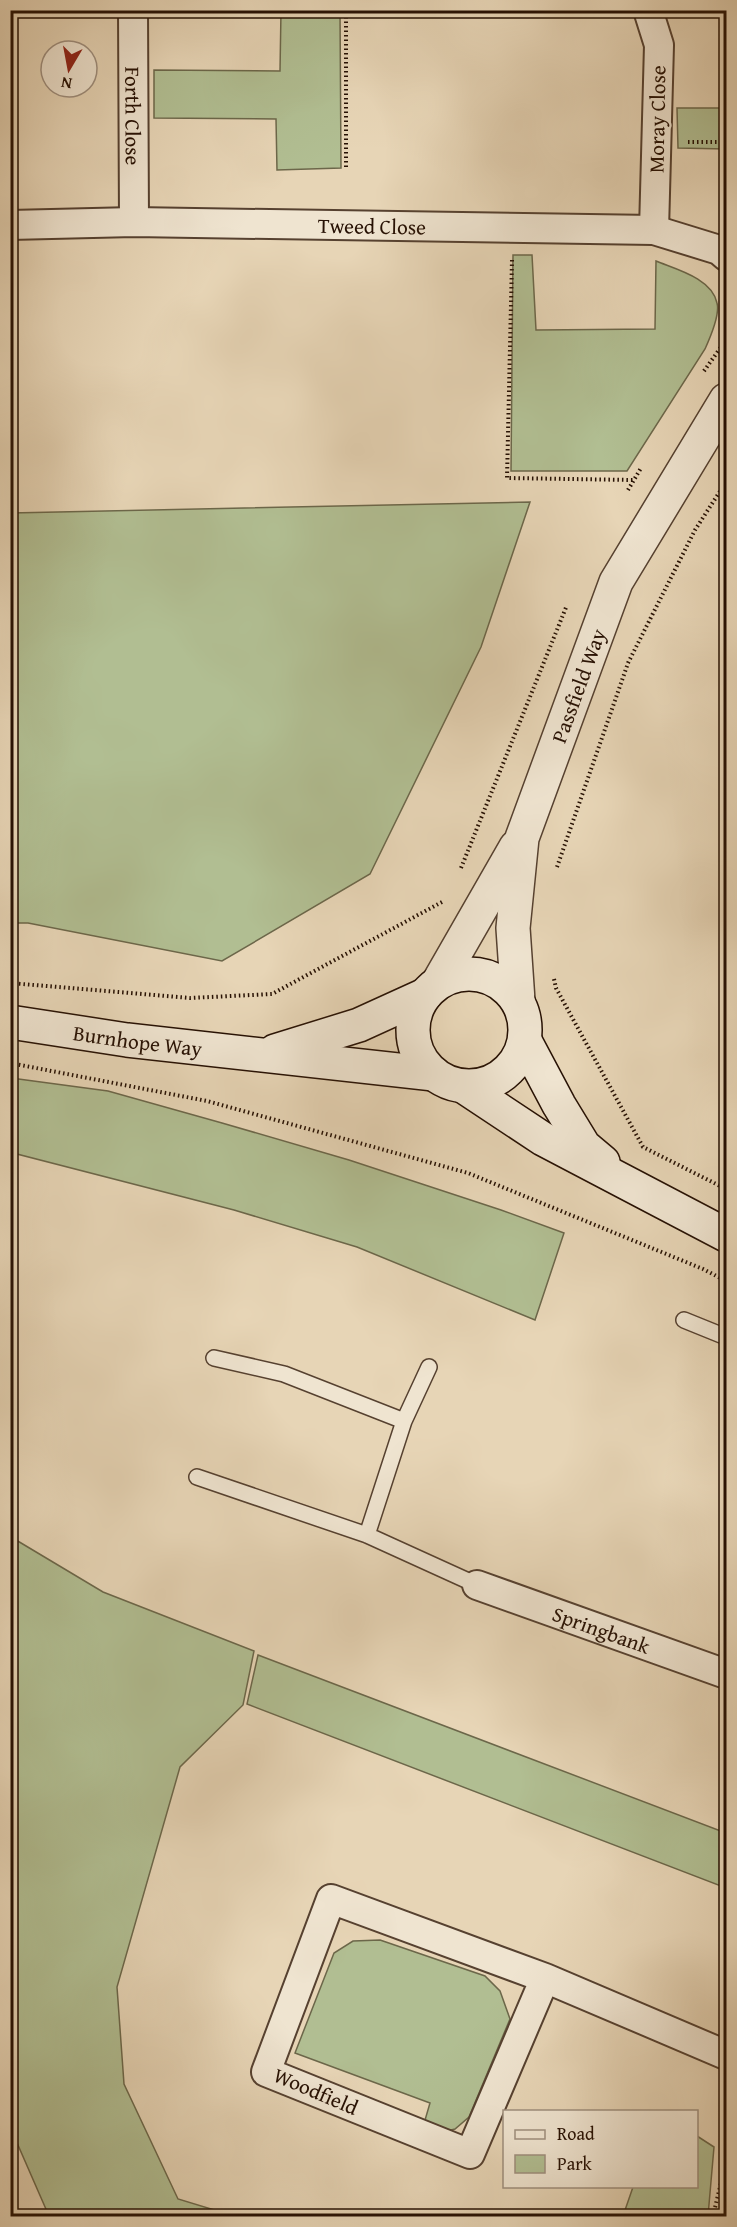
<svg xmlns="http://www.w3.org/2000/svg" width="737" height="2227" viewBox="0 0 737 2227" font-family="'Gentium Book Plus',serif">
  <style>
    .green { fill: #b1be92; stroke: #6c674a; stroke-width: 1.5 }
    .lines { fill: none; stroke-linecap: round; stroke-linejoin: round }
    .service-casing { stroke: #564130; stroke-width: 18 }
    .minor-casing { stroke: #564130; stroke-width: 32 }
    .tertiary-casing { stroke: #564130; stroke-width: 36 }
    .secondary-casing { stroke: #261003; stroke-width: 36 }
    .path { stroke: #261003; stroke-width: 4; stroke-dasharray: 1.5 3; stroke-linecap: butt }
    .service { stroke: #efe4d0; stroke-width: 15 }
    .minor { stroke: #efe4d0; stroke-width: 28 }
    .tertiary { stroke: #efe4d0; stroke-width: 33 }
    .secondary { stroke: #efe4d0; stroke-width: 33 }
    .labels { text-anchor: middle; dominant-baseline: central; stroke-width: 4.5; stroke-linejoin: round; paint-order: stroke }
    .street-label { font-size: 21px; fill: #261003; stroke: #efe4d0 }
  </style>
  <rect width="100%" height="100%" fill="#e7d5b6"/>
  <filter id="stains"><feTurbulence type="fractalNoise" baseFrequency=".00333" numOctaves="4"/><feColorMatrix values="0 0 0 0 .2 0 0 0 0 .09 0 0 0 0 .02 0 0 0 .5 -.17"/></filter>
  <radialGradient id="worn" r=".72"><stop offset=".6" stop-color="#630" stop-opacity="0"/><stop offset="1" stop-color="#630" stop-opacity=".3"/></radialGradient>
  <path class="green" d="M 281,11 L 340,11 L 341,168 L 277,170 L 276,119 L 154,118 L 154,70 L 280,71 Z
    M 677,108 L 726,108 L 726,149 L 678,148 Z
    M 513,255 L 532,255 L 536,330 L 655,329 L 656,261 C 675,269 712,278 717,303 C 720,314 710,338 705,349 L 627,471 L 511,471 Z
    M 530,502 L 481,647 L 370,874 L 222,961 L 28,923 L 11,923 L 11,513 Z
    M 11,1078 L 108,1091 L 222,1123 L 349,1160 L 501,1210 L 564,1233 L 535,1320 L 357,1247 L 234,1210 L 17,1154 L 11,1145 Z
    M 11,1537 L 103,1592 L 254,1651 L 243,1705 L 180,1767 L 117,1987 L 124,2084 L 178,2199 L 234,2216 L 49,2216 L 11,2129 Z
    M 258,1655 L 726,1833 L 726,1888 L 247,1704 Z
    M 380,1940 L 485,1976 L 500,1991 L 510,2019 L 469,2117 L 455,2129 L 440,2133 L 423,2127 L 430,2103 L 295,2053 L 334,1953 L 353,1941 Z
    M 697,2136 L 714,2147 L 708,2216 L 623,2216 L 633,2187 L 696,2186 Z"/>
  <g class="lines">
    <g class="service-casing">
      <path id="service" d="M 684,1320 L 726,1337
        M 214,1358 L 284,1374 L 404,1421
        M 197,1477 L 367,1535 L 477,1585
        M 367,1535 L 404,1421 L 429,1367"/>
    </g>
    <g class="minor-casing">
      <g id="minor">
        <path id="s1" d="M 133,10 L 134,222"/>
        <path d="M 648,10 L 659,45 L 654,230"/>
        <path id="s2" d="M 10,225 L 134,222 L 654,230 L 719,250 L 726,256"/>
        <path id="s3" d="M 477,1585 L 726,1674"/>
        <path d="M 545,1978 L 470,2154 L 266,2072 L 331,1899 L 545,1978 L 726,2055"/>
      </g>
    </g>
    <g class="tertiary-casing">
      <g id="tertiary">
        <path d="M 438,983 L 516,847"/>
        <path id="s4" d="M 518,1001 L 513,928 L 522,838 L 616,582 L 726,400"/>
      </g>
    </g>
    <g class="secondary-casing">
      <g id="secondary">
        <circle cx="469" cy="1030" r="56"/>
        <path id="s5" d="M 10,1022 L 127,1040 L 434,1074"/>
        <path d="M 525,1041 L 559,1105 L 584,1146 L 603,1162"/>
        <path d="M 275,1051 L 359,1025 L 425,995"/>
        <path d="M 466,1088 L 543,1139 L 726,1235"/>
      </g>
    </g>
    <path class="path" d="M 688,142 L 726,142
      M 346,167 L 346,10
      M 512,260 L 507,478 L 633,480
      M 704,371 L 721,347 L 726,332
      M 628,490 L 641,468
      M 557,867 L 628,663 L 695,530 L 726,482
      M 461,868 L 567,605
      M 554,979 L 556,988 L 580,1032 L 643,1147 L 726,1189
      M 10,983 L 190,998 L 272,994 L 442,902
      M 10,1063 L 207,1101 L 468,1173 L 703,1269 L 726,1281
      M 713,2216 L 726,2162"/>
    <use href="#service" class="service"/>
    <use href="#minor" class="minor"/>
    <use href="#tertiary" class="tertiary"/>
    <use href="#secondary" class="secondary"/>
  </g>
  <g class="labels">
    <g class="street-label">
      <text stroke="none"><textPath href="#s1" startOffset="106">Forth Close</textPath></text>
      <text transform="translate(657 119) rotate(-89)">Moray Close</text>
      <text stroke="none"><textPath href="#s2" startOffset="362">Tweed Close</textPath></text>
      <text stroke="none"><textPath href="#s4" startOffset="326">Passfield Way</textPath></text>
      <text stroke="none"><textPath href="#s5" startOffset="129">Burnhope Way</textPath></text>
      <text stroke="none"><textPath href="#s3" startOffset="132">Springbank</textPath></text>
      <text transform="translate(316 2091) rotate(23)">Woodfield</text>
    </g>
  </g>
  <rect width="737" height="2227" fill="none" stroke="#e7d5b6" stroke-width="36"/>
  <rect x="12" y="12" width="713" height="2203" fill="none" stroke="#261003" stroke-width="3"/>
  <rect x="18" y="18" width="701" height="2191" fill="none" stroke="#261003" stroke-width="1.5"/>
  <rect x="503" y="2110" width="195" height="78" fill="#efe4d0" stroke="#9f8f7e" stroke-width="1.5"/>
  <rect x="515" y="2130" width="30" height="9" fill="#efe4d0" stroke="#9f8f7e" stroke-width="1.5"/>
  <text x="557" y="2140" font-size="18" fill="#261003">Road</text>
  <rect x="515" y="2155" width="30" height="18" fill="#b1be92" stroke="#9f8f7e" stroke-width="1.5"/>
  <text x="557" y="2170" font-size="18" fill="#261003">Park</text>
  <g transform="translate(69 69) rotate(190)"><circle r="28" fill="#efe4d0" stroke="#9f8f7e" stroke-width="1.5"/>
  <path d="M0-4.5L10 22L0 15L-10 22Z" fill="#8f2418"/>
  <text y="-9" font-size="16" font-weight="bold" text-anchor="middle" fill="#261003">N</text>
  </g>
  <rect width="100%" height="100%" filter="url(#stains)"/>
  <rect width="100%" height="100%" fill="url(#worn)"/>
</svg>
